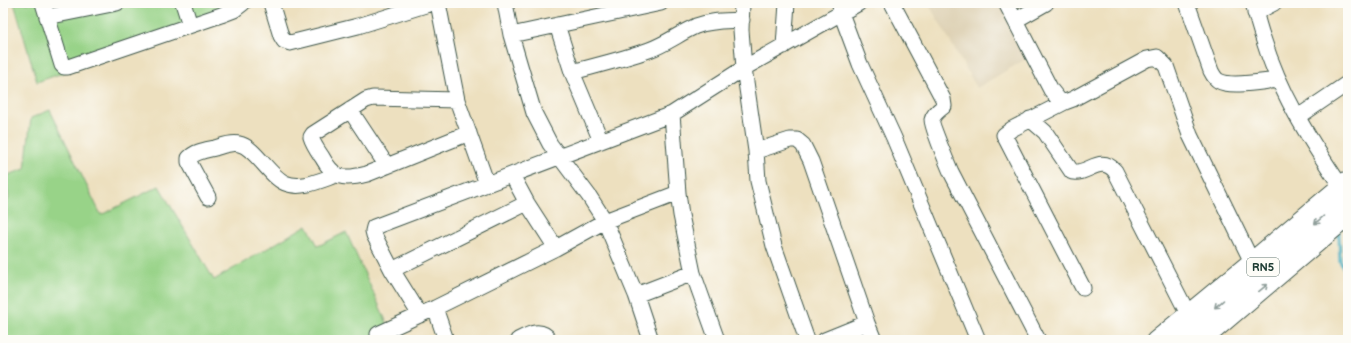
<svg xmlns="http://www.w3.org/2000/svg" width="1351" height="343" viewBox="0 0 1351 343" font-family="'Balsamiq Sans',sans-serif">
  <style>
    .built { fill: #ddd0b2 }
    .green { fill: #98d388; stroke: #5c885e }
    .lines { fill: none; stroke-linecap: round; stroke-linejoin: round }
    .stream { stroke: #3eabbd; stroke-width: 3.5 }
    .minor-casing { stroke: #3e5549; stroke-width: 17 }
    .major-casing { stroke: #3e5549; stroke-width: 21 }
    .minor { stroke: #fff; stroke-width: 15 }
    .major { stroke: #fff; stroke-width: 19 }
    .oneway { stroke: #8f9e9a }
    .labels { text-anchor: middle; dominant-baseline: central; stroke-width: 3.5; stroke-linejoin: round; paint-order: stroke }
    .shield { fill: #fdfcf7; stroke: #62766e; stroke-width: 1 }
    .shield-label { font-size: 11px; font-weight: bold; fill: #1f3d34 }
  </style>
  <rect width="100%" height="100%" fill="#fdfcf7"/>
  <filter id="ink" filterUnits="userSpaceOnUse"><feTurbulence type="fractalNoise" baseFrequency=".025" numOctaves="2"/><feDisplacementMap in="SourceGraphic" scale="8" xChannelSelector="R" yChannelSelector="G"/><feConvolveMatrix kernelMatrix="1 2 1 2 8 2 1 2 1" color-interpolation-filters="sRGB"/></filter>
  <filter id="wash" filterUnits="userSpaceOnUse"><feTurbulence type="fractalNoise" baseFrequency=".012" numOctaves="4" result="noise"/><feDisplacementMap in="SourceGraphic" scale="16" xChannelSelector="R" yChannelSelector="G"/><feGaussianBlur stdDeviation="0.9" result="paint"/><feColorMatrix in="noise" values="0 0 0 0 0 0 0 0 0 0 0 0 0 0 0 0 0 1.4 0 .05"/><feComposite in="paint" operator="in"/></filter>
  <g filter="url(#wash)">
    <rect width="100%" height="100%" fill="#ede0bf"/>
    <path class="built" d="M 928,3 L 1000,3 L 1031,56 L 977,88 Z"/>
    <path class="green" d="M 14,3 L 261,3 L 37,82 Z
      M 50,110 L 101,215 L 159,186 L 214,280 L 307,225 L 318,246 L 346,232 L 392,334 L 371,336 L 363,340 L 3,340 L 3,202 L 9,199 L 5,176 L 25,169 L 31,118 Z"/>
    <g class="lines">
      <path class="stream" d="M 1339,233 L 1340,261 L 1348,276"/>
    </g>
  </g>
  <g filter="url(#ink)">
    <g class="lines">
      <g class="minor-casing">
        <path id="minor" d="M 43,3 L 62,65 L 64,67 L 68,67 L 221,15 L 234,10 L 243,3
          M 183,3 L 190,25
          M 271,3 L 281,36 L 284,41 L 290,43 L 358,26 L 432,3
          M 438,3 L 457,100 L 487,184
          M 505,3 L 511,35 L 534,113 L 550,144 L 589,196 L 605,221 L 636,295 L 651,340
          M 742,3 L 741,30 L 744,68 L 756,151 L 758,181 L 774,246 L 807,340
          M 892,3 L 943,99 L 944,106 C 940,109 933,114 932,120 C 931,125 948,165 951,172 L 1038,340
          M 1006,3 L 1051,90 L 1059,100 L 1065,102 L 1073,99 L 1147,59 L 1157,57 L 1166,66 L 1190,135 L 1251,260
          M 1187,3 L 1211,71 C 1213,75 1215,79 1219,81 C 1231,88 1264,81 1278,80
          M 1253,3 C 1256,15 1259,27 1263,38 C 1280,93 1308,137 1340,185
          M 840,4 L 841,13 L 860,64 L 894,138 L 978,340
          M 1255,13 L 1274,3
          M 47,17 L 117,3
          M 1016,20 L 1046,3
          M 557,25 L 572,72 L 601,141
          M 511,35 L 661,3
          M 784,46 L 787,3
          M 572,72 C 598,65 624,59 649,50 C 666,44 680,33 696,26 C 711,20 727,21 742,20
          M 457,100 L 373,98 L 366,100 L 313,134 L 311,137 C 313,144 318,151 322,157 C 334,179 343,180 367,174 L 469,133
          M 1065,102 L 1012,129 L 1004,135 L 1083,288
          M 350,110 L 387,166
          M 672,114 L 678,193 L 681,215 L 693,273 L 717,340
          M 1298,117 L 1348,83
          M 1030,119 L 1045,132 L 1072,172 C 1088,175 1100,154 1115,171 L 1187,312
          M 756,151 L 790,140 L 797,140 L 803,145 L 811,161 L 867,323 L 874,340
          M 512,175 L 527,203 L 556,248
          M 208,197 L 189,162 L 189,158 C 196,151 206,150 215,148 C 222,146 231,142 239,144 C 254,146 269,176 285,183 C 301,190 321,180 336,175
          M 392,270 L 527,203
          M 636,295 L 693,273
          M 435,308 L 446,340
          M 420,315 L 392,270 L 374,235 L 373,231 L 374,227 L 672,114 L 744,68 L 859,3
          M 378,334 L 435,308 L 556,248 L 605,221 L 678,193
          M 518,340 C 529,334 541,327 550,340
          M 825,340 L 867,323
          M 1154,340 L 1251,260 L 1348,178"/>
      </g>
      <g class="major-casing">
        <path id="major" d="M 1177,340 L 1348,194
          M 1202,340 L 1348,216"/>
      </g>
      <use href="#minor" class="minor"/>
      <use href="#major" class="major"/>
    </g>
    <defs><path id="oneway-shaft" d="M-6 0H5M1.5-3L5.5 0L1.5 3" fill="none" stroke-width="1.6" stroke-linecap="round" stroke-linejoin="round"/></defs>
    <g class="oneway">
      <use href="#oneway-shaft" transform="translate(1319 220) rotate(139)"/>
      <use href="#oneway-shaft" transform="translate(1263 288) rotate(-40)"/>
      <use href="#oneway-shaft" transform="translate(1219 304) rotate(139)"/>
    </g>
  </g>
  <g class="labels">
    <rect class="shield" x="1247" y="258" width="32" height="18" rx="3"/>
    <g class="shield-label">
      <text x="1263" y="267">RN5</text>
    </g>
  </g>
  <rect width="1351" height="343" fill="none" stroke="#fdfcf7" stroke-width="16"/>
</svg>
